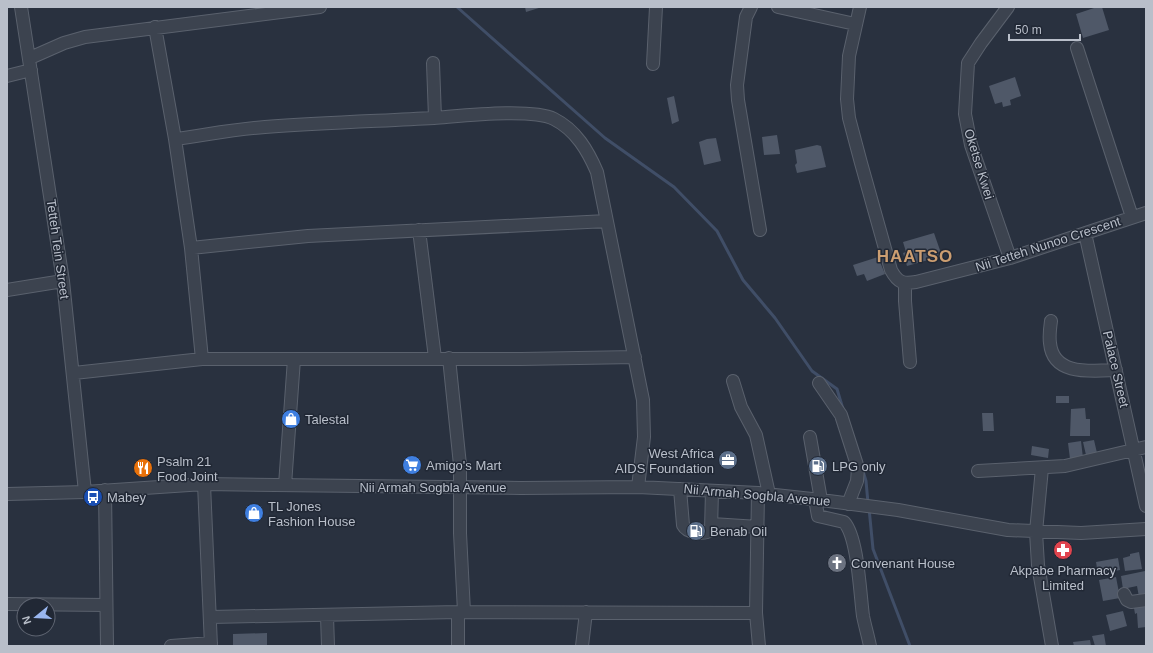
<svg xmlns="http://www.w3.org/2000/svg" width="1153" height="653" viewBox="0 0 1153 653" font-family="Helvetica,sans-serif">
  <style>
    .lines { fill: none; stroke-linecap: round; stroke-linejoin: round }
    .stream { stroke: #404e67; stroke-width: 3 }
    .building { fill: #4f5868 }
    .minor-casing { stroke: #5a616d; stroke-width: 14 }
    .minor { stroke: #3c434f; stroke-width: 12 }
    .labels { text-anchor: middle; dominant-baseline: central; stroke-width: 3; stroke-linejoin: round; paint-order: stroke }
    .street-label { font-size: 13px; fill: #b9bfca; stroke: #212835 }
    .poi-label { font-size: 13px; fill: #b9bfca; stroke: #212835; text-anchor: start }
    .district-label { font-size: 17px; font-weight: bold; letter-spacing: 1px; fill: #cc9e71; stroke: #212835 }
  </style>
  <rect width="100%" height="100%" fill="#29313f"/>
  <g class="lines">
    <path class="stream" d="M 457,7 L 605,138 L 674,187 L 717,231 L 743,280 L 775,318 L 812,371 L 837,389 L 843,409
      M 863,471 L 866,481 L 868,503
      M 869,508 L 873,549 L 910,646"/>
  </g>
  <path class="building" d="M 525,7 L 542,7 L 526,12 Z
    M 1097,7 L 1102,7 L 1109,30 L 1083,38 L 1076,14 Z
    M 1015,77 L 1021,96 L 1010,100 L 1011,105 L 1003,107 L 1002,102 L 995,104 L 989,86 Z
    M 674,96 L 679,121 L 672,124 L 667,98 Z
    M 777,135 L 780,154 L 764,155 L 762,137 Z
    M 716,138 L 721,161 L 704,165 L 699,142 L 707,139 Z
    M 817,145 L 821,146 L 826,167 L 797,173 L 795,165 L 797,163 L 795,150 Z
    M 934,233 L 942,256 L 907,266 L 903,253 L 906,252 L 903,242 Z
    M 878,257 L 885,274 L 867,281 L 864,274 L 857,276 L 853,265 Z
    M 1056,396 L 1069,396 L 1069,403 L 1056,403 Z
    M 1085,408 L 1086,419 L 1090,419 L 1090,436 L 1070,436 L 1071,409 Z
    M 982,413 L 993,413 L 994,431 L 983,431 Z
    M 1094,440 L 1097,453 L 1086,455 L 1083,442 Z
    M 1081,441 L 1083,458 L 1070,459 L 1068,443 Z
    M 1032,446 L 1049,449 L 1048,458 L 1031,455 Z
    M 1139,552 L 1142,569 L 1125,571 L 1123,558 L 1130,556 L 1130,554 Z
    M 1118,558 L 1120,570 L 1098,574 L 1096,562 Z
    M 1145,571 L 1146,596 L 1139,597 L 1137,586 L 1123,589 L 1121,576 Z
    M 1116,577 L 1120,598 L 1103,601 L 1099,580 Z
    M 1146,606 L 1146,627 L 1138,628 L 1137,613 L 1135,614 L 1134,608 Z
    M 1123,611 L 1127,626 L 1110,631 L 1106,615 Z
    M 267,633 L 267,646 L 233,646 L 233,634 Z
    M 1104,634 L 1106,646 L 1095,646 L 1092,636 Z
    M 1090,640 L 1091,646 L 1074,646 L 1073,642 Z"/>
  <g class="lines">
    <g class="minor-casing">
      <path id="minor" d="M 21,7 L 63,281 L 85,492
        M 751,7 L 746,17 L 737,85 L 738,100 L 760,230
        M 778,7 L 855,24
        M 860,7 L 849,56 L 847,99 L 849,118 L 861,163 L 891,270 C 898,283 903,284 916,282 L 1010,258 L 1146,213
        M 1008,7 L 981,43 L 968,63 L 965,114 L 971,145 L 1010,258
        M 155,27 L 175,139 L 191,248 L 202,359
        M 1077,48 L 1132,217
        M 30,58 L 64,43 L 85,37 L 320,7
        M 433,63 L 435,118
        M 653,64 L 656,7
        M 7,76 L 31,70
        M 175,139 C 205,135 235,129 265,127 C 321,123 378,121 434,118 C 462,116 531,108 554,119 C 576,130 588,151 597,172 L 643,400 L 644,437 L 638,487
        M 419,230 L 435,358
        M 1085,233 L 1146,506
        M 191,248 L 308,236 L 607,221
        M 905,284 L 905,301 L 910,362
        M 7,290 L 63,281
        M 1051,321 C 1050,328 1049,336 1050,343 C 1053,376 1091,371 1116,370
        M 449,358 L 460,465 L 460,533 L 464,612
        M 74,373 L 202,359 L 521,359 L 635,357
        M 733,381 L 741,407 L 756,435 L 769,494
        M 819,383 L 841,415 L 858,468 L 857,481 L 848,504
        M 810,437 L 821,500
        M 1042,468 L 1036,532 L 1038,565 L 1052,646
        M 978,471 L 1065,466 L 1146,447
        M 204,484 L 211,646
        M 285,485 L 294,359
        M 680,489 L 683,525 C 687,533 704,535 711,530 L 712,491
        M 105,490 L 107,646
        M 758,493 L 756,613 L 759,646
        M 7,494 L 85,492 L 204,484 L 521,488 L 638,487 L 758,493 L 821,500 L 898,510 L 1008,530 L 1081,533 L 1146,529
        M 815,499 L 818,516 L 844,522 C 858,537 860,594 863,616 C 865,626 868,636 870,646
        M 712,524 L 758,527
        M 1124,594 L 1127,600 L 1131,602 L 1146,600
        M 7,604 L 106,605
        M 458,612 L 458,646
        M 327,616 L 328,646
        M 211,617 L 458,612 L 756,613
        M 171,646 L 211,643
        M 582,646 L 586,612"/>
    </g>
    <use href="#minor" class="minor"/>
  </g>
  <defs>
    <g id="shop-disc" transform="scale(1)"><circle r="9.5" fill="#3f7fe0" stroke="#212835"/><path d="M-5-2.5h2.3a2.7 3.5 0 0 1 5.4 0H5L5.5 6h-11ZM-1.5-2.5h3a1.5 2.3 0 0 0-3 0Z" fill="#fff"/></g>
    <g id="office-disc" transform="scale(1)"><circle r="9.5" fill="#5c6f8a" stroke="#212835"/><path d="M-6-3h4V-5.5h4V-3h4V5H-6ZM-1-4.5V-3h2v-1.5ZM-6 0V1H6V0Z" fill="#fff"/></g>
    <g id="supermarket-disc" transform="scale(1)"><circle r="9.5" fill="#3f7fe0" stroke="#212835"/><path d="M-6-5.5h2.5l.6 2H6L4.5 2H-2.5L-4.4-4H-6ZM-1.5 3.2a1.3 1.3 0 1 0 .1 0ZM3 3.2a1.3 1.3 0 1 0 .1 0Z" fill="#fff"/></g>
    <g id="fuel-disc" transform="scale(1)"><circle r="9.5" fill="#5c6f8a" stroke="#212835"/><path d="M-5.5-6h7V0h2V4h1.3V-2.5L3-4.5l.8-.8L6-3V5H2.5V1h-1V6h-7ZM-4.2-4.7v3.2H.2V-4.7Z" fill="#fff"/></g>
    <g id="restaurant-disc" transform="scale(1)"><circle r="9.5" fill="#e8710a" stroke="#212835"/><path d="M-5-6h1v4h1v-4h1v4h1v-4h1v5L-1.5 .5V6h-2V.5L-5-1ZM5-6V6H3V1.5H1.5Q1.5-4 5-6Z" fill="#fff"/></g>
    <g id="bus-disc" transform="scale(1)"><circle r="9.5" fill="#1a4fb4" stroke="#212835"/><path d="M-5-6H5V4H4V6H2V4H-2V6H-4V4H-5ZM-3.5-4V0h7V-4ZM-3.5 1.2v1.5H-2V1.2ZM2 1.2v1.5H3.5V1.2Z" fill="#fff"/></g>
    <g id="pharmacy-disc" transform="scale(1)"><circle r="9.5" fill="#e0444e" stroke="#212835"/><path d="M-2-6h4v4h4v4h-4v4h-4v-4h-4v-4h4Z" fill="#fff"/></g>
    <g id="church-disc" transform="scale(1)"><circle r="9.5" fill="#6b7280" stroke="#212835"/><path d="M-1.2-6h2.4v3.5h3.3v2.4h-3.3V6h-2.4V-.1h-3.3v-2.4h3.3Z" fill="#fff"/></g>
  </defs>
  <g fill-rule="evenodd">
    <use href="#shop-disc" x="291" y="419"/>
    <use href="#office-disc" x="728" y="460"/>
    <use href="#supermarket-disc" x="412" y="465"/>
    <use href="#fuel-disc" x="818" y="466"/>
    <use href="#restaurant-disc" x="143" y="468"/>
    <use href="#bus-disc" x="93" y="497"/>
    <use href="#shop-disc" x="254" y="513"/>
    <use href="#fuel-disc" x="696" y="531"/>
    <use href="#pharmacy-disc" x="1063" y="550"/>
    <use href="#church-disc" x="837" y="563"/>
  </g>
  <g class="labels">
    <g class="street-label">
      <text transform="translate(979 164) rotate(73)">Oketse Kwei</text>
      <text transform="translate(1048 244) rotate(-18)">Nii Tetteh Nunoo Crescent</text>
      <text transform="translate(58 249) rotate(82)">Tetteh Tein Street</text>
      <text transform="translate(1116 369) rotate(77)">Palace Street</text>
      <text x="433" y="487">Nii Armah Sogbla Avenue</text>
      <text transform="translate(757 495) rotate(5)">Nii Armah Sogbla Avenue</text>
    </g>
    <g class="poi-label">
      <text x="305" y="419">Talestal</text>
      <text x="714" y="453" text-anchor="end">West Africa<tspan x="714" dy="15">AIDS Foundation</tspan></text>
      <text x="157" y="461">Psalm 21<tspan x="157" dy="15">Food Joint</tspan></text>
      <text x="426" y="465">Amigo's Mart</text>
      <text x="832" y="466">LPG only</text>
      <text x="107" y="497">Mabey</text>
      <text x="268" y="506">TL Jones<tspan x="268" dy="15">Fashion House</tspan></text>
      <text x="710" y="531">Benab Oil</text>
      <text x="851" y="563">Convenant House</text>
      <text x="1063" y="570" text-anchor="middle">Akpabe Pharmacy<tspan x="1063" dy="15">Limited</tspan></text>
    </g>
    <g class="district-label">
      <text x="915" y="256">HAATSO</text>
    </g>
  </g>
  <rect width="1153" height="653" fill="none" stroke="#b9bfca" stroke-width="16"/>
  <g transform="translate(36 617) rotate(252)"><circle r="19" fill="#212835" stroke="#5e6471"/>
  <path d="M0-3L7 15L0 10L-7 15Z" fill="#99b6ef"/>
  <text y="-6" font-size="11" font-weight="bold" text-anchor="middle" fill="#b9bfca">N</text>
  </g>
  <path d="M1009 34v6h71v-6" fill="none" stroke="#b9bfca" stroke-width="2"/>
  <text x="1015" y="34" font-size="12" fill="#b9bfca" stroke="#212835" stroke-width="3" paint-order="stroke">50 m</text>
</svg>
